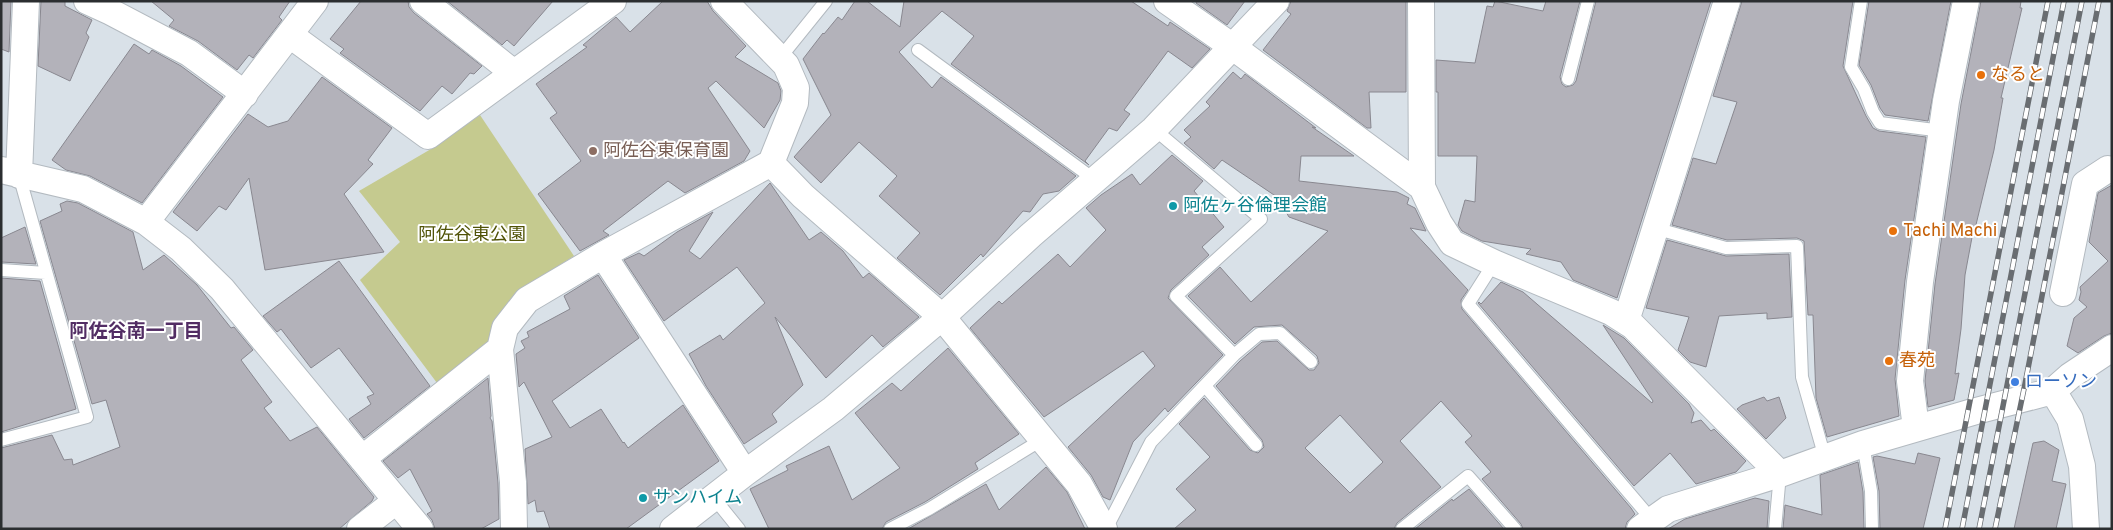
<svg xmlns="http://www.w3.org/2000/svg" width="2113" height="530" viewBox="0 0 2113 530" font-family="Overpass,'Noto Sans JP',sans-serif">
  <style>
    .green { fill: #c5ca8f }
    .building { fill: #b3b2ba; stroke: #898890; fill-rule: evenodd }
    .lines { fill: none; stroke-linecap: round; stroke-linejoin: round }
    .lane-casing { stroke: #b3bac0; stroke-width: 14 }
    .street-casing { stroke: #b3bac0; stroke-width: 28 }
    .lane { stroke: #fff; stroke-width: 12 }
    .street { stroke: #fff; stroke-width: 26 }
    .rail-casing { stroke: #696d71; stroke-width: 5.5 }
    .rail { stroke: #fff; stroke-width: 4; stroke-dasharray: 11; stroke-linecap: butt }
    .food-dot { fill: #e8710a; stroke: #fff; stroke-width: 2 }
    .education-dot { fill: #8d6e63; stroke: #fff; stroke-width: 2 }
    .culture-dot { fill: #0f9aa8; stroke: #fff; stroke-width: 2 }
    .shop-dot { fill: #3f7fe0; stroke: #fff; stroke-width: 2 }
    .labels { text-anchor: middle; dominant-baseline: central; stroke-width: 4; stroke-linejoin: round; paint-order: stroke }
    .food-label { font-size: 18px; fill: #c56008; stroke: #fff; text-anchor: start }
    .education-label { font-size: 18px; fill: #785e54; stroke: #fff; text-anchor: start }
    .culture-label { font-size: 18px; fill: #0d838f; stroke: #fff; text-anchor: start }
    .park-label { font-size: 18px; fill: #515307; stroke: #fff }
    .shop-label { font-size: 18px; fill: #366cbe; stroke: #fff; text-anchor: start }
    .neighbourhood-label { font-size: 19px; font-weight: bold; fill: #522d64; stroke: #fff }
  </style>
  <rect width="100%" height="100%" fill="#d9e1e8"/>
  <path class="green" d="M 480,115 L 574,256 L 519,291 L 490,345 L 437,383 L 360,280 L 400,242 L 359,191 L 431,149 Z"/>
  <path class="building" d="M 1,1 L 11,1 L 9,52 L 1,49 Z
    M 41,1 L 65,1 L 65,6 L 92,20 L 86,33 L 89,37 L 70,81 L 38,66 Z
    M 151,1 L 290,1 L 279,17 L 282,20 L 253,58 L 249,55 L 237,70 L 198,41 L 169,26 L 174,20 Z
    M 361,1 L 408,1 L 409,7 L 414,13 L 482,66 L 474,74 L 470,73 L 452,94 L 442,86 L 420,111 L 340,53 L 344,49 L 330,39 Z
    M 447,1 L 553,1 L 514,46 L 507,40 L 502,45 Z
    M 663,1 L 707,1 L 713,11 L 746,46 L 735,57 L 778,83 L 781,91 L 780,100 L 764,128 L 716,81 L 708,88 L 750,151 L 744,161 L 685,193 L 668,181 L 603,231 L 609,235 L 580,251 L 538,194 L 581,161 L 550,118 L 557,113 L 536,84 L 587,47 L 583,45 L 616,17 L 630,32 Z
    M 855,1 L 867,1 L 900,27 L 904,1 L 1131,1 L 1168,26 L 1170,22 L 1210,49 L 1192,68 L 1168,51 L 1124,110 L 1130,114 L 1117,131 L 1109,128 L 1085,161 L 1089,165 L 951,64 L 974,36 L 942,11 L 899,52 L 932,88 L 941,77 L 1076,176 L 1059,191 L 1043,194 L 1030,212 L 1023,211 L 983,257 L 981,254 L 940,295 L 897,258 L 920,233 L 879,196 L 897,176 L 859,142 L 821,183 L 794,157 L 831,115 L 803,59 L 823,33 L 824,34 L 838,17 L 842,20 Z
    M 1197,1 L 1245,1 L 1227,25 L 1196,3 Z
    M 1291,1 L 1406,1 L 1406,92 L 1369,92 L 1371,128 L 1367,128 L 1263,50 L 1291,14 L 1287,11 Z
    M 1495,1 L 1543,11 L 1546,1 L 1580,1 L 1560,77 L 1562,84 L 1566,87 L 1573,85 L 1576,81 L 1596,1 L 1711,1 L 1617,298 L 1573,280 L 1561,262 L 1526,254 L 1531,249 L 1482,241 L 1462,231 L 1458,225 L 1465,200 L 1475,202 L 1477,156 L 1438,156 L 1438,92 L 1436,92 L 1436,60 L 1475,63 L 1487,6 L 1493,7 Z
    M 1742,1 L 1853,1 L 1843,66 L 1866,116 L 1873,128 L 1879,131 L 1926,137 L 1905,280 L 1895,379 L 1899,416 L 1827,437 L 1816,398 L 1813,315 L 1808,315 L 1804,241 L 1797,238 L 1727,240 L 1672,225 L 1693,158 L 1716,164 L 1737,102 L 1713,96 Z
    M 1869,1 L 1951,1 L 1928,121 L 1885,115 L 1880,108 L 1871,85 L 1859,65 Z
    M 1981,1 L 2021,1 L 2020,8 L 2022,8 L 2001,98 L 2003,98 L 1994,150 L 1974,233 L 1973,232 L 1965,275 L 1961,329 L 1955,374 L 1959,373 L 1954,400 L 1928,407 L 1925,381 L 1935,284 L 1961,104 Z
    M 134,44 L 149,54 L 152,50 L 181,66 L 223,97 L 142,203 L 90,176 L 66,170 L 52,160 Z
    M 1233,72 L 1241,79 L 1245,74 L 1316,128 L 1312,127 L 1354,156 L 1301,156 L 1299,181 L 1397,192 L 1409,198 L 1407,204 L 1415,208 L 1426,231 L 1410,228 L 1468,290 L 1461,300 L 1462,309 L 1631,508 L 1635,514 L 1627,522 L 1625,529 L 1523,529 L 1521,524 L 1482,479 L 1491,472 L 1465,442 L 1472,436 L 1441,401 L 1400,441 L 1441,487 L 1397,523 L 1394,529 L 1174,529 L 1196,510 L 1176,489 L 1210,457 L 1179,424 L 1204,398 L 1250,450 L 1258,453 L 1264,447 L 1262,440 L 1216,386 L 1240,361 L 1262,342 L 1277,341 L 1309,370 L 1314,370 L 1319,363 L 1317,356 L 1282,325 L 1254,327 L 1235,344 L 1188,296 L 1220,267 L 1251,302 L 1328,231 L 1289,217 L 1277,197 L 1222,160 L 1214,169 L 1184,143 L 1191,137 L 1184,130 L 1210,106 L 1206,102 ZM 1340,415 L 1383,462 L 1350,493 L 1305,448 Z
    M 322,77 L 392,128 L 368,160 L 373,164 L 344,194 L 384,252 L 265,270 L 249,178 L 226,210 L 219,206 L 197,231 L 173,212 L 248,114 L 268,127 L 288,121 Z
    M 1172,155 L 1203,181 L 1194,191 L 1224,227 L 1202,247 L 1209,255 L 1171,290 L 1168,298 L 1223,355 L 1168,412 L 1165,408 L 1133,442 L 1110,500 L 1103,497 L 1091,475 L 1068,447 L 1155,366 L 1143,351 L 1044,417 L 970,328 L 999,301 L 1002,304 L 1058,254 L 1070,267 L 1106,230 L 1086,208 L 1101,195 L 1132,174 L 1140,185 Z
    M 770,183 L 809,240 L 821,232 L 843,251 L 863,278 L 869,273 L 919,317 L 883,347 L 872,335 L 826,378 L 775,317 L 803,385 L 772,414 L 777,422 L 744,444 L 706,386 L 689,354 L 720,335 L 723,340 L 765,303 L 737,267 L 664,321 L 624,260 L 639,253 L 644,256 L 677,232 L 713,212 L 689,251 L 700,259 Z
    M 2112,185 L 2112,333 L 2104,336 L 2078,353 L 2067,346 L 2074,318 L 2087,307 L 2079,300 L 2081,292 L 2080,287 L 2108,261 L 2089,242 L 2098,193 Z
    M 67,201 L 78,203 L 133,232 L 143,270 L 164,255 L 197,285 L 231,328 L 234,327 L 253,350 L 241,360 L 272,402 L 264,408 L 290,441 L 317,427 L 374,497 L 372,501 L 339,529 L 1,529 L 1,448 L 52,435 L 64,460 L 72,459 L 73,465 L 120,447 L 106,400 L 92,404 L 40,221 L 62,211 L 60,204 Z
    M 25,227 L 36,264 L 1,262 L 1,238 Z
    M 1667,240 L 1726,256 L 1789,254 L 1792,317 L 1767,319 L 1767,313 L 1719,316 L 1706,367 L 1690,362 L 1678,350 L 1689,317 L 1646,308 Z
    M 339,261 L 430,386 L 364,438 L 349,419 L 371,404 L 367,397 L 374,394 L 339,348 L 311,368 L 281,329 L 277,332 L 263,316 Z
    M 598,275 L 639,338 L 552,401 L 570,428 L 601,409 L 623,443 L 624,442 L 628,448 L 683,405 L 719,461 L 626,529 L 550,529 L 544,511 L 537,512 L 535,500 L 528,504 L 525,449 L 552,437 L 524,382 L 519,387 L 516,354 L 525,348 L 521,341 L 529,337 L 527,332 L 570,309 L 564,296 Z
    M 1,278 L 40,281 L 76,409 L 1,432 Z
    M 1501,282 L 1523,292 L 1652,403 L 1653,401 L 1603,325 L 1624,338 L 1689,404 L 1694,413 L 1691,423 L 1701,420 L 1711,431 L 1714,429 L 1746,461 L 1736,472 L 1696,484 L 1670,453 L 1634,486 L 1478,303 L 1479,302 L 1481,304 Z
    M 948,348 L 1019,434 L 975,463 L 978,469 L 925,502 L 886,522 L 882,529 L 769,529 L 750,489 L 788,470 L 786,466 L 829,446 L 852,500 L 900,468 L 855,413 L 892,383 L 901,391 Z
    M 488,378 L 491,416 L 490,418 L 492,421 L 498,483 L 499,519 L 481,529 L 435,529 L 432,520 L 427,514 L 432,511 L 410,469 L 398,478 L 383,461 Z
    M 1764,397 L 1767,401 L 1779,397 L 1786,418 L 1766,439 L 1737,409 L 1742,405 Z
    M 2044,441 L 2059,450 L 2052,481 L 2066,484 L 2056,529 L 2014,529 L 2033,443 Z
    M 1918,453 L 1940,458 L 1923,529 L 1880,529 L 1879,491 L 1873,457 L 1877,456 L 1915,464 Z
    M 1858,462 L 1863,492 L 1864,529 L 1783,529 L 1785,505 L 1822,515 L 1820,475 Z
    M 1046,467 L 1067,492 L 1085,529 L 908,529 L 986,484 L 999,510 Z
    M 1469,489 L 1504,529 L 1415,529 L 1452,499 L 1453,501 Z
    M 1755,498 L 1769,501 L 1767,529 L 1668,529 L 1685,519 Z"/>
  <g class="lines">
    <g class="lane-casing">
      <path id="lane" d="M 1861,1 L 1851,67 L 1864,89 L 1873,112 L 1880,123 L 1942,131
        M 918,50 L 1095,180
        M 780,58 L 826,1
        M 1568,79 L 1588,1
        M 1654,228 L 1726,248 L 1797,246 L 1802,377 L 1825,458
        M 1494,263 L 1468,304 L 1653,521
        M 1,270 L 46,273
        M 1234,355 L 1259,334 L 1280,333 L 1311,362
        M 1205,386 L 1256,445
        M 1,440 L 87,417 L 19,175
        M 1863,444 L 1871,491 L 1872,529
        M 714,498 L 739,529
        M 890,529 L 929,509 L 1043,439
        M 1106,529 L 1151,442 L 1234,355 L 1176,296 L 1261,219 L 1154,129
        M 1402,529 L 1468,476 L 1515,529
        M 1775,529 L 1780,474"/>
    </g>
    <g class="street-casing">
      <path id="street" d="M 87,1 L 111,12 L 189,53 L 245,94
        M 423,1 L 514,73
        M 1167,1 L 1233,47 L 1422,187
        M 1421,1 L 1422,187 L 1439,223 L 1452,243 L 1494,263 L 1611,312 L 1633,326 L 1780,474
        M 290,35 L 428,136 L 613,1
        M 771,163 L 803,196 L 942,317 L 1079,484 L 1104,529
        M 1,170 L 83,189 L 146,222 L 181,249 L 222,289 L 420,529
        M 19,175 L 26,1
        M 146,222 L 315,1
        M 603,255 L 745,473
        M 2063,293 L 2085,184 L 2108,169 L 2112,170
        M 1626,321 L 1727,1
        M 2053,391 L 2070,419 L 2082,466 L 2086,529
        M 1916,428 L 1910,381 L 1920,282 L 1946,101 L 1966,1
        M 362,459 L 500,349
        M 360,529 L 396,501
        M 514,529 L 513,482 L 500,349 L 505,328 L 527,300 L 603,255 L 771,163 L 795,103 L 796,88 L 786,65 L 724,1
        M 673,529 L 745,473 L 833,409 L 942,317 L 1031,235 L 1154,129 L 1276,1
        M 1640,529 L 1668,509 L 1780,474 L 1863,444 L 1976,411 L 2053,391 L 2070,376 L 2112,348"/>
    </g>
    <use href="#lane" class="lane"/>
    <use href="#street" class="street"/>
    <g class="rail-casing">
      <path id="rail" d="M 1945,529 L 2048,1
        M 1962,529 L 2064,1
        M 1979,529 L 2082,1
        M 1995,529 L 2025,384 L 2099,1"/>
    </g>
    <use href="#rail" class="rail"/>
  </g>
  <g class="food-dot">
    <circle cx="1981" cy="75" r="5"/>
    <circle cx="1893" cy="231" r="5"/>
    <circle cx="1889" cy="361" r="5"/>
  </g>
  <circle class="education-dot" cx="593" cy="151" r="5"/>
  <g class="culture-dot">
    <circle cx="1173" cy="206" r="5"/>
    <circle cx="643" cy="498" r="5"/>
  </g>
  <circle class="shop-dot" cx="2015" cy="382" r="5"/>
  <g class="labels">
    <g class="food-label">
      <text x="1991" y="75">なると</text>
      <text x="1903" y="231">Tachi Machi</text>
      <text x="1899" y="361">春苑</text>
    </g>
    <g class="education-label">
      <text x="603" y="151">阿佐谷東保育園</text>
    </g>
    <g class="culture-label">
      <text x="1183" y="206">阿佐ヶ谷倫理会館</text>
      <text x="653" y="498">サンハイム</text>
    </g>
    <g class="park-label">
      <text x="472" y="235">阿佐谷東公園</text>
    </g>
    <g class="shop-label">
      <text x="2025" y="382">ローソン</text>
    </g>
    <g class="neighbourhood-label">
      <text x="136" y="332">阿佐谷南一丁目</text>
    </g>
  </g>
  <rect width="2113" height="530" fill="none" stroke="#2b2e30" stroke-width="5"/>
</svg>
